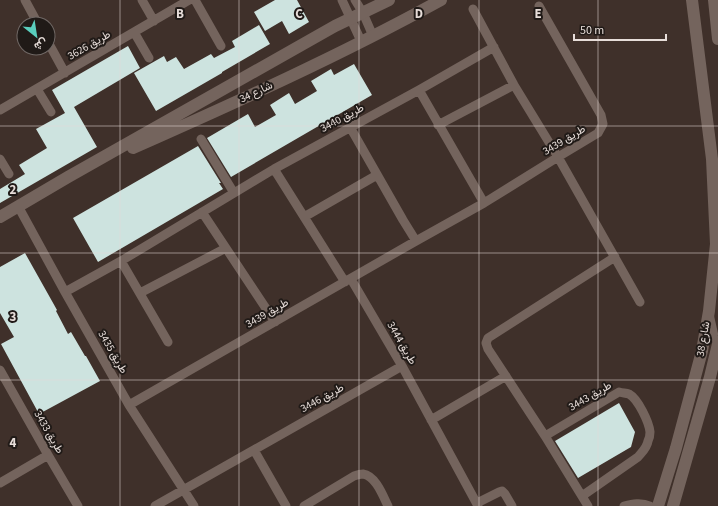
<svg xmlns="http://www.w3.org/2000/svg" width="718" height="506" viewBox="0 0 718 506" font-family="'Source Sans 3',Vazirmatn,sans-serif">
  <style>
    .building { fill: #cde3df }
    .lines { fill: none; stroke-linecap: round; stroke-linejoin: round }
    .minor { stroke: #74645d; stroke-width: 9 }
    .tertiary { stroke: #74645d; stroke-width: 12 }
    .grid { fill: none; stroke: #e7ddd9; stroke-width: 1; stroke-opacity: 0.55 }
    .labels { text-anchor: middle; dominant-baseline: central; stroke-width: 4; stroke-linejoin: round; paint-order: stroke }
    .street-label { font-size: 11px; fill: #e7ddd9; stroke: #201a17 }
    .grid-label { font-size: 13px; text-anchor: middle; font-weight: bold; fill: #e7ddd9; stroke: #201a17; stroke-width: 4; stroke-linejoin: round; paint-order: stroke }
  </style>
  <rect width="100%" height="100%" fill="#3f302a"/>
  <path class="building" d="M 275,0 L 297,0 L 309,22 L 289,34 L 282,21 L 265,31 L 254,12 Z
    M 259,25 L 270,44 L 222,72 L 222,73 L 156,111 L 134,73 L 164,56 L 167,62 L 176,57 L 184,69 L 211,54 L 214,58 L 235,47 L 232,41 Z
    M 128,46 L 140,68 L 74,107 L 97,147 L 0,203 L 0,189 L 25,174 L 19,165 L 47,148 L 36,129 L 65,113 L 52,90 Z
    M 354,64 L 372,95 L 231,177 L 207,138 L 248,114 L 255,127 L 276,115 L 270,105 L 289,93 L 295,104 L 317,91 L 311,81 L 331,69 L 334,75 Z
    M 198,146 L 221,183 L 219,183 L 223,189 L 98,262 L 73,218 Z
    M 25,253 L 57,310 L 56,311 L 68,334 L 71,332 L 85,356 L 86,356 L 100,381 L 39,414 L 1,344 L 14,337 L 0,313 L 0,267 Z
    M 619,403 L 635,432 L 631,447 L 578,478 L 555,441 Z"/>
  <g class="lines">
    <path class="minor" d="M 25,0 L 38,24
      M 142,0 L 154,21
      M 195,0 L 221,46
      M 342,0 L 361,41
      M 355,0 L 363,13 L 373,36
      M 473,9 L 514,85 L 558,157 L 640,302
      M 134,32 L 149,58
      M 48,42 L 65,73
      M 37,89 L 51,112
      M 419,90 L 484,203
      M 0,110 L 189,0
      M 438,125 L 514,85
      M 350,127 L 403,220 L 416,241
      M 201,139 L 234,193
      M 0,159 L 9,174
      M 274,169 L 345,282
      M 18,206 L 65,292 L 129,405 L 194,506
      M 202,212 L 275,322
      M 304,217 L 377,175
      M 121,261 L 168,342
      M 351,279 L 402,366 L 478,506
      M 65,292 L 121,261 L 274,169 L 419,90 L 494,47
      M 140,293 L 226,248
      M 709,314 L 714,336 L 718,342
      M 0,370 L 48,455 L 78,506
      M 129,405 L 416,241 L 484,203 L 558,157 L 598,133 L 603,124 L 601,115 L 539,6
      M 431,420 L 506,376
      M 545,436 L 619,392 C 622,393 626,393 629,394 C 638,399 649,422 650,432 C 650,435 649,439 648,441 C 647,448 642,452 638,457 L 582,496
      M 254,450 L 286,506
      M 0,483 L 48,455
      M 477,503 L 499,492 L 502,491 L 505,494 L 512,506
      M 155,506 L 402,366
      M 304,506 L 354,476 C 357,475 361,474 363,474 C 376,476 383,496 388,506
      M 588,506 L 545,436 L 488,349 L 486,343 L 488,338 L 615,257
      M 624,506 C 632,504 641,502 650,506"/>
    <path class="tertiary" d="M 714,0 L 718,39
      M 133,148 C 237,102 341,55 441,0
      M 0,217 L 68,177 L 335,26 L 389,0
      M 658,506 L 676,448 L 702,351 L 709,311 L 716,244 L 712,159 L 692,0
      M 673,506 L 710,377 L 718,344"/>
  </g>
  <path class="grid" d="M 120,0 L 120,506M 239,0 L 239,506M 359,0 L 359,506M 479,0 L 479,506M 598,0 L 598,506M 0,126 L 718,126M 0,253 L 718,253M 0,380 L 718,380"/>
  <g class="labels">
    <g class="street-label">
      <text transform="translate(89 45) rotate(-30)">طريق 3626</text>
      <text transform="translate(256 92) rotate(-26)">شارع 34</text>
      <text transform="translate(342 118) rotate(-28)">طريق 3440</text>
      <text transform="translate(564 140) rotate(-31)">طريق 3439</text>
      <text transform="translate(267 313) rotate(-30)">طريق 3439</text>
      <text transform="translate(703 339) rotate(-80)">شارع 38</text>
      <text transform="translate(402 343) rotate(60)">طريق 3444</text>
      <text transform="translate(113 352) rotate(60)">طريق 3435</text>
      <text transform="translate(590 396) rotate(-30)">طريق 3443</text>
      <text transform="translate(322 398) rotate(-29)">طريق 3446</text>
      <text transform="translate(49 432) rotate(60)">طريق 3433</text>
    </g>
  </g>
  <g class="grid-label">
    <text x="180" y="18">B</text>
    <text x="299" y="18">C</text>
    <text x="419" y="18">D</text>
    <text x="538" y="18">E</text>
    <text x="13" y="194">2</text>
    <text x="13" y="321">3</text>
    <text x="13" y="447">4</text>
  </g>
  <g transform="translate(36 36) rotate(150)"><circle r="19" fill="#201a17" stroke="#706865"/>
  <path d="M0-3L7 15L0 10L-7 15Z" fill="#5acebd"/>
  <text y="-6" font-size="11" font-weight="bold" text-anchor="middle" fill="#e7ddd9">ش</text>
  </g>
  <path d="M574 34v6h92v-6" fill="none" stroke="#e7ddd9" stroke-width="2"/>
  <text x="580" y="34" font-size="12" fill="#e7ddd9" stroke="#201a17" stroke-width="3" paint-order="stroke">50 m</text>
</svg>
